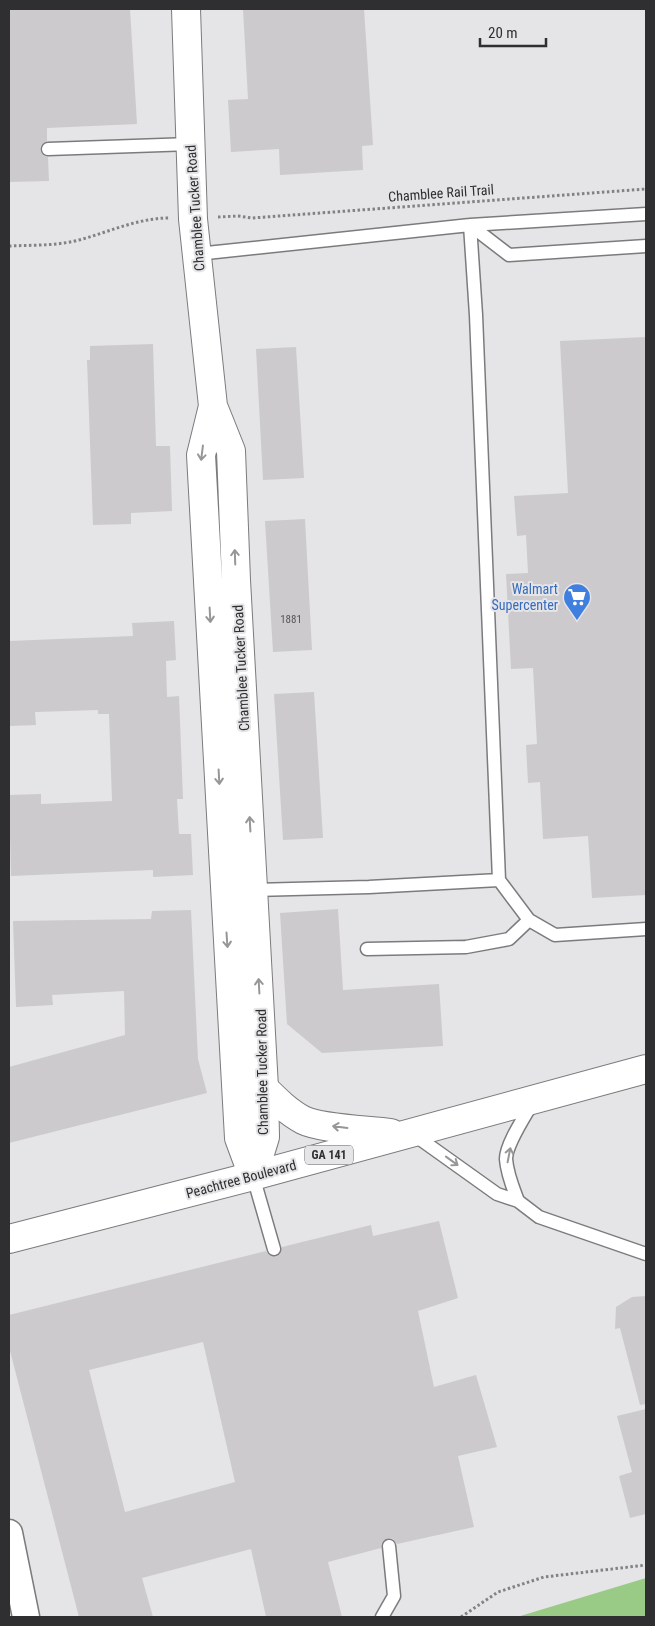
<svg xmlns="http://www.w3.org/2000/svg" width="655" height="1626" viewBox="0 0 655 1626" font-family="'Roboto Condensed',sans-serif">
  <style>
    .green { fill: #99ca86 }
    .building { fill: #cccacd; fill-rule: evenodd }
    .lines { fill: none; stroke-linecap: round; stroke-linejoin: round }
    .lane-casing { stroke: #7c7a7d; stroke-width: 15 }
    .street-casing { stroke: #7c7a7d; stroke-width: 29 }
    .secondary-casing { stroke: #7c7a7d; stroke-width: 30 }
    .highway-casing { stroke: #7c7a7d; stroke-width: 30 }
    .path { stroke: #828184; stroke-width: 3; stroke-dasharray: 2.5 2.5; stroke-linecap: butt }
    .lane { stroke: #fff; stroke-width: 12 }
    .street { stroke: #fff; stroke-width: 26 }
    .secondary { stroke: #fff; stroke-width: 28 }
    .highway { stroke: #fff; stroke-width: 28 }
    .oneway { stroke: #979698 }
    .labels { text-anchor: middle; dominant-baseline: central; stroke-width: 4; stroke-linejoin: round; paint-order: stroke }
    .number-label { font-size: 11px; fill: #565557 }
    .shield { fill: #e5e4e7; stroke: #666567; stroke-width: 1 }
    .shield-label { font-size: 12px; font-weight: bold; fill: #2f2e30 }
    .street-label { font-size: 14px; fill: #2f2e30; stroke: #e5e4e7 }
    .shop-label { font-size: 14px; fill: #366cbe; stroke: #e5e4e7; text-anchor: end }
  </style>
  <rect width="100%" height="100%" fill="#e5e4e7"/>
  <path class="green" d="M 646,1578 L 646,1617 L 517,1617 Z"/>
  <path class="building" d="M 9,9 L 130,9 L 137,124 L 47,128 L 47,141 L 41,145 L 40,150 L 44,156 L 48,157 L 49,181 L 9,182 Z
    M 243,9 L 364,9 L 373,145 L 362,146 L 363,170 L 280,175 L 279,149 L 231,152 L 228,100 L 248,99 Z
    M 646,337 L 646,895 L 592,898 L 588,836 L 543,839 L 540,782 L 528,783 L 526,745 L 537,744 L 533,668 L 511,669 L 506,574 L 528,573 L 526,535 L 517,536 L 514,496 L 568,493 L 560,341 Z
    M 153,344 L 156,446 L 170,446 L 172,511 L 131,513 L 131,524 L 93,525 L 87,360 L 90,360 L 90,346 Z
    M 296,347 L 304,478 L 263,480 L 256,349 Z
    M 305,519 L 312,650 L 273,652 L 265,521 Z
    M 174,621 L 176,660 L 166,661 L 167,697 L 179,696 L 183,799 L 177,799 L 179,834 L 191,834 L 193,875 L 153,877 L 153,870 L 11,876 L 9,795 L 41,794 L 41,804 L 112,801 L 109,714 L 98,714 L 98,710 L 35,712 L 36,725 L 9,726 L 9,641 L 133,636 L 132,623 Z
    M 314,692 L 323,838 L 283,840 L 274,694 Z
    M 338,909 L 343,990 L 439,984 L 443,1046 L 322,1053 L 287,1024 L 280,913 Z
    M 191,910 L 198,1059 L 207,1093 L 9,1143 L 9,1067 L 125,1035 L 124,991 L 52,995 L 53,1005 L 16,1007 L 13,921 L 151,919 L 152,911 Z
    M 439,1221 L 458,1298 L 418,1311 L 434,1387 L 476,1375 L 497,1447 L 458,1456 L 474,1527 L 397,1544 L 393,1539 L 388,1538 L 382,1542 L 381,1548 L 328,1562 L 342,1617 L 266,1617 L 251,1549 L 142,1578 L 153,1617 L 79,1617 L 9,1347 L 9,1315 L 266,1251 L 269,1255 L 276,1257 L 280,1254 L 282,1247 L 371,1225 L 373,1236 ZM 203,1342 L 235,1482 L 125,1512 L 89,1370 Z
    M 646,1296 L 646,1404 L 640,1405 L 620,1328 L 615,1329 L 616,1307 L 632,1297 Z
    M 646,1409 L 646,1514 L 630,1518 L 619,1476 L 632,1472 L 617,1416 Z"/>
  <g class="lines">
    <g class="lane-casing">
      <path id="lane" d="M 48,149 L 191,144
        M 646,246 L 509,255 L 470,225 L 476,315 L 499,880 L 529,920 L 555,935 L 646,929
        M 197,254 L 470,225 L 646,214
        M 254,890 L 369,887 L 499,880
        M 367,949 L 466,947 L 509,939 L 529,920
        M 413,1134 L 497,1194 L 518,1201 L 539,1217 L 646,1254
        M 253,1176 L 274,1249
        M 518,1201 C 513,1188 507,1174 506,1159 C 506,1144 525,1116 533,1102
        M 382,1617 L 394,1596 L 389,1546"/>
    </g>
    <g class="street-casing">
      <path id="street" d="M 9,1533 L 26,1617"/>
    </g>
    <g class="secondary-casing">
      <path id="secondary" d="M 186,9 L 193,219 L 213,406 L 231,451 L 236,580 L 264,1088 L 265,1137 L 253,1176
        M 213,406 L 201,455 L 239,1138 L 253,1176"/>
    </g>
    <g class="highway-casing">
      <path id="highway" d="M 264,1088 C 276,1100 288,1112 303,1120 C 321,1129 369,1130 391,1133
        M 9,1239 L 253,1176 L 646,1069"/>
    </g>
    <path class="path" d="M 218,217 L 238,216 L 252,218 L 646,189
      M 9,246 C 32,245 56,246 79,240 C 109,232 138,218 169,218
      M 461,1617 L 498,1592 L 544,1577 L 646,1565"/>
    <use href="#lane" class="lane"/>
    <use href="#street" class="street"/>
    <use href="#secondary" class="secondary"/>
    <use href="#highway" class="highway"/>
  </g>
  <defs><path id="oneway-shaft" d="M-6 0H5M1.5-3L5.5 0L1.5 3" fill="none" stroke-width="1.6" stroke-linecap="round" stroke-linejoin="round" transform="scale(1.25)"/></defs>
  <g class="oneway">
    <use href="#oneway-shaft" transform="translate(202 453) rotate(97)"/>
    <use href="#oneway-shaft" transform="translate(235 557) rotate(-92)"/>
    <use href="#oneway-shaft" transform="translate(210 615) rotate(87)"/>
    <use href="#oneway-shaft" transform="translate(219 777) rotate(87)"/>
    <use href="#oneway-shaft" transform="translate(250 824) rotate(-93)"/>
    <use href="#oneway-shaft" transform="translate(227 940) rotate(86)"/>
    <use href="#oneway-shaft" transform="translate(259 986) rotate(-93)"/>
    <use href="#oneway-shaft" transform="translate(340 1127) rotate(-173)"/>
    <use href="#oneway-shaft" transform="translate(509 1155) rotate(-79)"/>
    <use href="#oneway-shaft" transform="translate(452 1161) rotate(36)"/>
  </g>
  <defs>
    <g id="supermarket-pin" transform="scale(1.4375)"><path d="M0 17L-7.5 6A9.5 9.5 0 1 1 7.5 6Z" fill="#3f7fe0" stroke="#e5e4e7"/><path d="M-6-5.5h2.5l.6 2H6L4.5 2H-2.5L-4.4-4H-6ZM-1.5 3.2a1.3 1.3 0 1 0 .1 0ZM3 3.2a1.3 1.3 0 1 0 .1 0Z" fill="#fff"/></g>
  </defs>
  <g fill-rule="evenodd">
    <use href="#supermarket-pin" x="577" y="597"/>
  </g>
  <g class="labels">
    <g class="number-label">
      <text x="291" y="619">1881</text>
    </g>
    <rect class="shield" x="305" y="1145.5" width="48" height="19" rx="4"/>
    <g class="shield-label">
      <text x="329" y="1155">GA 141</text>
    </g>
    <g class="street-label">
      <text transform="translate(441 193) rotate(-4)">Chamblee Rail Trail</text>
      <text transform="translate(195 208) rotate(-94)">Chamblee Tucker Road</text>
      <text transform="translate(241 668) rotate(-93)">Chamblee Tucker Road</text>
      <text transform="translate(262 1072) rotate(-91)">Chamblee Tucker Road</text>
      <text transform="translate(241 1179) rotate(-15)">Peachtree Boulevard</text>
    </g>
    <g class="shop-label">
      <text x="558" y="589">Walmart<tspan x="558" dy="16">Supercenter</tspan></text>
    </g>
  </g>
  <rect width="655" height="1626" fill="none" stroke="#2f2e30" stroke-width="20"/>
  <path d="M480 38v8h66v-8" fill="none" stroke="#2f2e30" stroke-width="2.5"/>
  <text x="488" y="38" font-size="15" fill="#2f2e30" stroke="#e5e4e7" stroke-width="4" paint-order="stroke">20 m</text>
</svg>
